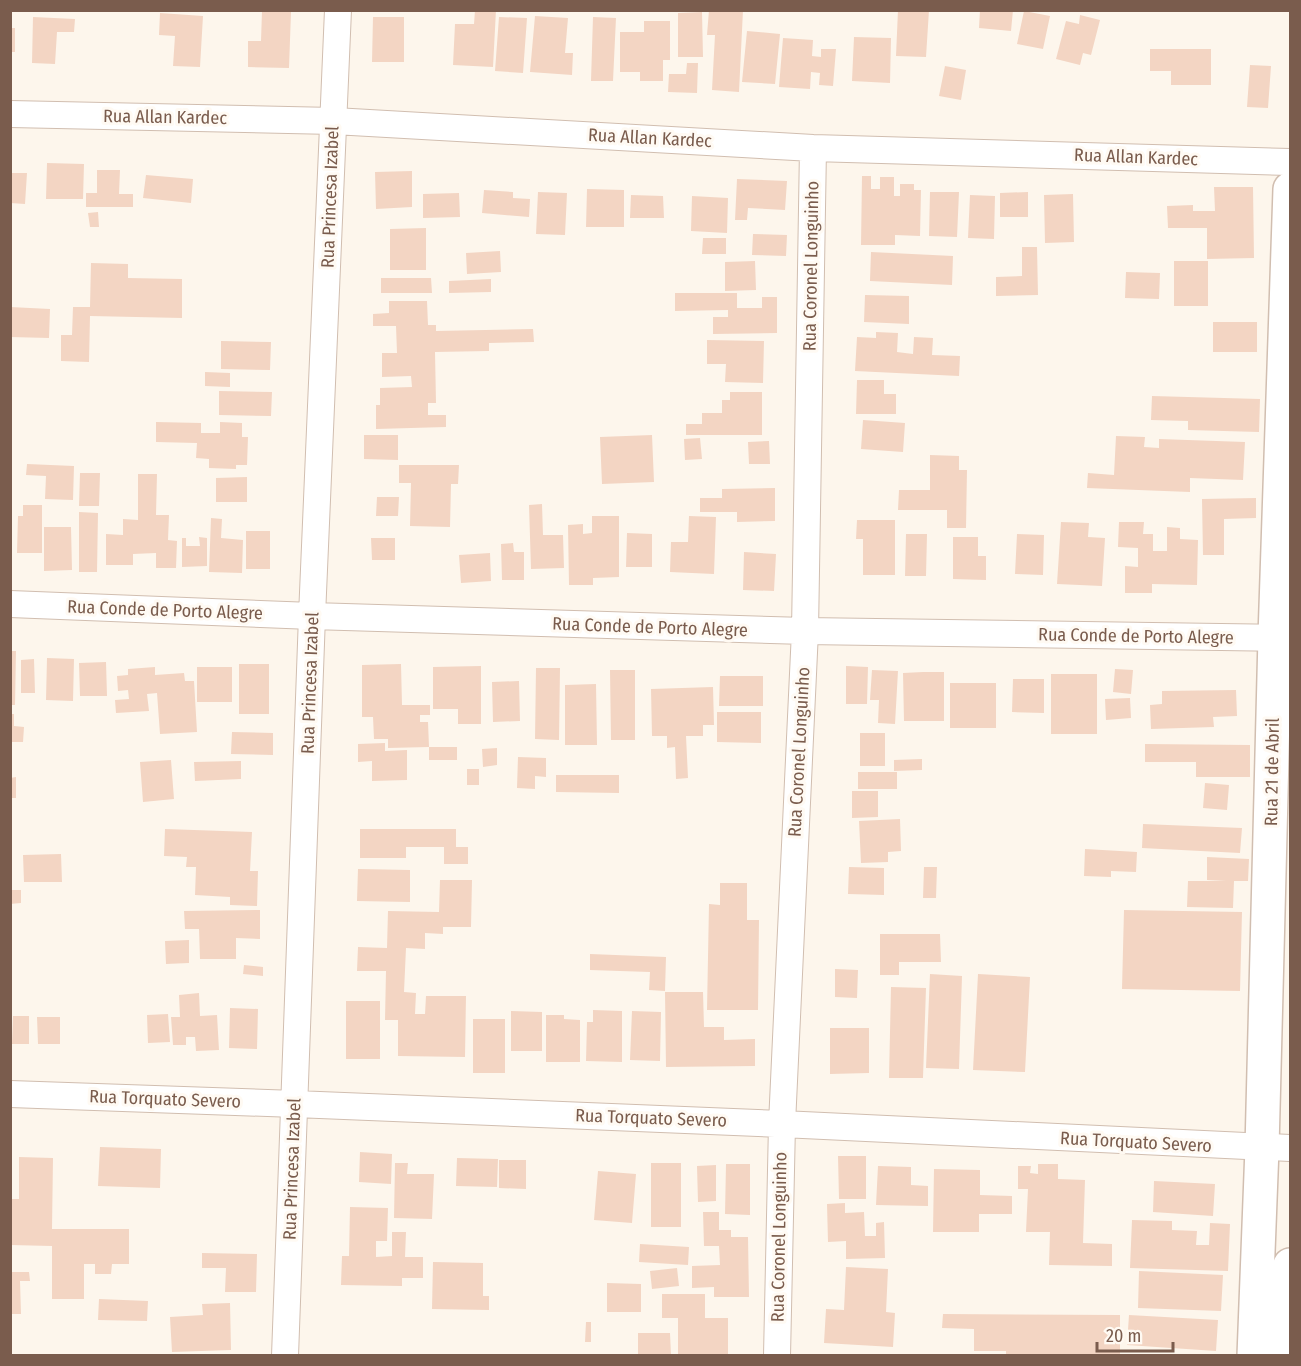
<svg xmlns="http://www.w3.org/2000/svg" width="1301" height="1366" viewBox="0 0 1301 1366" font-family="'Fira Sans Condensed',sans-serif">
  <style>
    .building { fill: #f3d5c3 }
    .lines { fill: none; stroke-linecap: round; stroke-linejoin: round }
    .minor-casing { stroke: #d1beb0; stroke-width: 28 }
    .tertiary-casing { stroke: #d1beb0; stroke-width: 36 }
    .minor { stroke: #fff; stroke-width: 26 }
    .tertiary { stroke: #fff; stroke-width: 33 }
    .labels { text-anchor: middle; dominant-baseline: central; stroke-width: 6; stroke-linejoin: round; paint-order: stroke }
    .street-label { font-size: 18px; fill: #7a5c4d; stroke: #fffaf3 }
  </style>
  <rect width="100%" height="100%" fill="#fdf6ec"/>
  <path class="building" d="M 475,10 L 496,10 L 493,67 L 453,65 L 455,24 L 474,24 Z
    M 709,10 L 743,10 L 739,92 L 712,90 L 715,35 L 707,35 Z
    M 898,10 L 929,10 L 926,57 L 896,56 Z
    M 980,10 L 1013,10 L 1011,31 L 979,28 Z
    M 262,11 L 291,12 L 289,68 L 248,67 L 248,41 L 261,41 Z
    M 1024,11 L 1050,16 L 1043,49 L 1017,44 Z
    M 702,12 L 703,57 L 678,57 L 678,13 Z
    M 160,13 L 203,16 L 200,67 L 173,66 L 175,36 L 159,35 Z
    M 1080,15 L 1100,20 L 1091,55 L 1083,53 L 1080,65 L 1056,59 L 1066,21 L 1079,24 Z
    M 535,16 L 568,18 L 565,53 L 573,53 L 572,75 L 530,72 Z
    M 33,17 L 75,19 L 74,32 L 57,32 L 55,64 L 32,63 Z
    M 373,17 L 404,17 L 404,62 L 372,62 Z
    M 499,17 L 527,18 L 523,73 L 495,71 Z
    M 593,17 L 616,18 L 613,81 L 591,81 Z
    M 644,21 L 670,21 L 670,60 L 663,60 L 663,81 L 640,81 L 640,72 L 620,72 L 620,32 L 644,32 Z
    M 10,28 L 15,28 L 15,52 L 10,52 Z
    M 747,31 L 780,34 L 775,84 L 742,82 Z
    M 854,37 L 891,38 L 890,83 L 852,81 Z
    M 783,38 L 813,40 L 812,56 L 821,57 L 821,49 L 836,49 L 833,86 L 819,85 L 820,73 L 811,72 L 810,89 L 779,87 Z
    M 1150,49 L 1211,49 L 1211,85 L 1171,85 L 1171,71 L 1150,71 Z
    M 687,63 L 698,63 L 697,93 L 668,92 L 669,74 L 686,74 Z
    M 1250,65 L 1271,66 L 1268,108 L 1247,107 Z
    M 945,66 L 966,70 L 961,100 L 939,96 Z
    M 47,163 L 84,164 L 83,199 L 46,199 Z
    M 97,170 L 120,170 L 119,194 L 133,194 L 133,207 L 86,207 L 86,193 L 97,193 Z
    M 412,171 L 412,207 L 376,209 L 375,172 Z
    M 10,173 L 27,173 L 25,204 L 10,203 Z
    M 146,175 L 193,179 L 191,203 L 143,198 Z
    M 862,176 L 871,176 L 871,189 L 880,189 L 880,177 L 894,177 L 894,196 L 900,196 L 900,184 L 914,184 L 914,190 L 921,190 L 920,236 L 895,235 L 895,245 L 861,245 Z
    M 737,179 L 787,181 L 785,210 L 748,208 L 747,220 L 735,220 Z
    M 1214,187 L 1253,187 L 1254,258 L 1207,259 L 1207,228 L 1168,228 L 1167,206 L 1193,205 L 1193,211 L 1215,211 Z
    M 587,189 L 624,190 L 624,227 L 586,227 Z
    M 484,190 L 513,192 L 513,198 L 530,199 L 529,217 L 482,213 Z
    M 538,192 L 567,193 L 565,235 L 536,234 Z
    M 930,192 L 959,192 L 957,237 L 929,236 Z
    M 1028,192 L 1028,217 L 1000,217 L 1000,193 Z
    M 459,193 L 460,217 L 423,218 L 423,194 Z
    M 1073,194 L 1074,242 L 1045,243 L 1044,195 Z
    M 631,195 L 663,196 L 664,218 L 630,218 Z
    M 970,195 L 995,196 L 994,239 L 968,238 Z
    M 692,196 L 728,198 L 727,233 L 691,231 Z
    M 98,212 L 99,227 L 90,227 L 88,213 Z
    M 426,228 L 426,270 L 390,270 L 390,229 Z
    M 753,234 L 787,235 L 786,256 L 752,255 Z
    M 703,238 L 726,238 L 726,254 L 702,254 Z
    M 1022,247 L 1037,247 L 1038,295 L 996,296 L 996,277 L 1022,276 Z
    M 500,251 L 501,272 L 467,274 L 466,253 Z
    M 871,252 L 953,256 L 952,285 L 870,281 Z
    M 755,261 L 756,290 L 725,291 L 725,262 Z
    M 1174,261 L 1208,261 L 1208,306 L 1174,306 Z
    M 91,263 L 128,264 L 128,278 L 182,279 L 182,318 L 90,316 L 89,362 L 61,361 L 61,335 L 72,335 L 73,307 L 90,307 Z
    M 1126,272 L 1160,273 L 1159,299 L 1125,298 Z
    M 381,278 L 431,278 L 432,293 L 381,293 Z
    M 491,279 L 491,292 L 449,293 L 449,281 Z
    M 675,293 L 737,293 L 737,308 L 762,308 L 762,297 L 777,297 L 777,333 L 713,334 L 713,317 L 728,317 L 728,310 L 675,311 Z
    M 865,295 L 909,296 L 909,324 L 864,322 Z
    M 389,301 L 427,301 L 428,325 L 436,325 L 436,331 L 533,329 L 534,342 L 489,343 L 489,351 L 435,352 L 436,403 L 428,403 L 428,415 L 446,415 L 446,427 L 376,429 L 376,405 L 380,405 L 380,388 L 412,387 L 411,376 L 382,377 L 382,353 L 397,353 L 396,326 L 373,326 L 373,314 L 389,313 Z
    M 10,307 L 50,309 L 49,338 L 10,337 Z
    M 1213,322 L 1257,322 L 1257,352 L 1213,352 Z
    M 876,332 L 898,333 L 897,352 L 913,354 L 914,337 L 933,338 L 932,355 L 960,356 L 959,376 L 855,371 L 857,337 L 876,338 Z
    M 707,340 L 764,341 L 763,383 L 725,382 L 726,364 L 707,364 Z
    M 221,341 L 271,342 L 270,370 L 221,369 Z
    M 205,372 L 230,373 L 230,387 L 205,386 Z
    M 857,380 L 884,380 L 884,394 L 896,394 L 896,414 L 856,414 Z
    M 219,391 L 272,392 L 271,416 L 219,415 Z
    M 730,392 L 762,392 L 762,435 L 686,435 L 686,424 L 702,424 L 702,413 L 722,413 L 722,400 L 730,400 Z
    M 1152,396 L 1260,399 L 1259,432 L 1188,430 L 1188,421 L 1151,420 Z
    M 863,420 L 905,423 L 903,452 L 861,449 Z
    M 156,422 L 201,423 L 201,433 L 220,433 L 220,422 L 242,423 L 242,437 L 248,437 L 247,465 L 236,465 L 236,469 L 209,468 L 209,459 L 196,458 L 197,443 L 156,442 Z
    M 364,435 L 398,435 L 398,460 L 364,459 Z
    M 652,435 L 654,482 L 602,484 L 600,437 Z
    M 1116,436 L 1145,437 L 1144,447 L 1159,448 L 1159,439 L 1245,442 L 1243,480 L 1190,478 L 1190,492 L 1087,488 L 1088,473 L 1114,475 Z
    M 700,438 L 702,459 L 685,460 L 684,439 Z
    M 769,441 L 770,464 L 749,464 L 748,442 Z
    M 930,455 L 959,456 L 959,470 L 967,470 L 966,528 L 947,528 L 947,510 L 898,510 L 899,490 L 930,490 Z
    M 27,464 L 74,466 L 73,500 L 45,499 L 46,476 L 26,475 Z
    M 399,465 L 459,465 L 458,484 L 451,484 L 450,527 L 410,526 L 411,483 L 399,483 Z
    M 80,473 L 100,473 L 99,506 L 79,506 Z
    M 138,474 L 157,474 L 156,515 L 169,515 L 168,540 L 177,541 L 176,568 L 156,568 L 156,553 L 133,554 L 133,565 L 106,565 L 106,534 L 123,535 L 123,519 L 138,520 Z
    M 247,477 L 247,502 L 216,502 L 216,478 Z
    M 775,488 L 775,521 L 737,522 L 737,512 L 700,512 L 700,498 L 722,498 L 722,489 Z
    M 377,497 L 399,497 L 398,516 L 376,516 Z
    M 1256,498 L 1256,518 L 1224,519 L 1224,555 L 1203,555 L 1202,499 Z
    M 542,504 L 543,535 L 563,535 L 564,568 L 531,569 L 529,505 Z
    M 23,505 L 42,505 L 42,553 L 17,553 L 18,516 L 23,516 Z
    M 79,512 L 98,513 L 97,572 L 79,572 Z
    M 592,516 L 619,516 L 619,577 L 593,578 L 593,585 L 569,585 L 568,525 L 583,524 L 583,534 L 592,533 Z
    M 689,516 L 716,517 L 714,574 L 670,572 L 671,542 L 688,542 Z
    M 211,518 L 222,519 L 221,538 L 243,540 L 242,573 L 209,572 Z
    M 857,520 L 895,520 L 895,575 L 863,575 L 863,539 L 856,539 Z
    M 1061,522 L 1089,523 L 1088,537 L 1105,538 L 1102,586 L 1057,584 Z
    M 1119,522 L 1144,522 L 1143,534 L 1153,534 L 1153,551 L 1167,551 L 1167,527 L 1180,528 L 1180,539 L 1198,540 L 1197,585 L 1152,584 L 1152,593 L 1125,593 L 1125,566 L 1138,567 L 1138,548 L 1118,547 Z
    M 44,527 L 71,527 L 72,570 L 44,571 Z
    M 246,531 L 270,531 L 270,569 L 246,569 Z
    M 627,533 L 652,534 L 652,567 L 626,567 Z
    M 906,534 L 927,534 L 926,576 L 905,576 Z
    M 1017,534 L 1044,535 L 1043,575 L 1015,574 Z
    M 199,537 L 207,538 L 207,566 L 182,567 L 182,538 L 186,538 L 186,546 L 200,546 Z
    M 953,537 L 978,537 L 978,556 L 986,556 L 986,580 L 953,579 Z
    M 371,538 L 395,538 L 395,560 L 372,560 Z
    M 513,543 L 514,552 L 524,552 L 524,580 L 502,580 L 501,544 Z
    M 744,552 L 776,554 L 774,591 L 743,590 Z
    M 490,553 L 491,581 L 461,583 L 459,555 Z
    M 10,651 L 16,651 L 15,705 L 10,705 Z
    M 47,658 L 74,659 L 73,701 L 46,700 Z
    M 34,659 L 35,693 L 21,693 L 21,660 Z
    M 106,662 L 107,696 L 80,696 L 79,663 Z
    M 239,664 L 269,664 L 269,714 L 239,714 Z
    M 401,664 L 402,705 L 430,705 L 430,715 L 420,715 L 420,722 L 428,722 L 429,747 L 388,748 L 388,739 L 374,739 L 373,717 L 362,717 L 362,665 Z
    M 481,666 L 481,724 L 458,724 L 458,709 L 433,709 L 433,667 Z
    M 846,666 L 868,667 L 867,704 L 846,704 Z
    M 155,667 L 155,675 L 184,673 L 185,681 L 194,681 L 197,732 L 160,734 L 157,693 L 147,694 L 149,711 L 116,713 L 115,700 L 129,699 L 128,690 L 118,691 L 117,676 L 128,675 L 128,669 Z
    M 197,667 L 232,667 L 232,702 L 197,702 Z
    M 536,668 L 560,668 L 559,740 L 535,739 Z
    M 1115,669 L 1133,670 L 1131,694 L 1113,692 Z
    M 610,670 L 635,670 L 635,740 L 611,740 Z
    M 872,670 L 898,671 L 895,724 L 878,723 L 879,700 L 870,700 Z
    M 923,672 L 944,672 L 944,721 L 904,721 L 903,673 Z
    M 1051,674 L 1097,674 L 1097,734 L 1051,734 Z
    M 720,676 L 763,676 L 763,706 L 719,706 Z
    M 1013,679 L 1044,679 L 1044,713 L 1012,712 Z
    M 519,681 L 520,721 L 493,722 L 492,682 Z
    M 950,683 L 996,683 L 996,728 L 950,728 Z
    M 596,684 L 597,745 L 565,745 L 565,685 Z
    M 713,687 L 714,725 L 703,725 L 703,736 L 686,736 L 688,778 L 676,779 L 675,747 L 667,748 L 667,736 L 652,736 L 651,689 Z
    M 1236,690 L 1237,716 L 1213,717 L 1214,727 L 1151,729 L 1150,705 L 1162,704 L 1162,691 Z
    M 1130,698 L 1131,718 L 1106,720 L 1105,699 Z
    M 717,712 L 761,712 L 761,743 L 717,742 Z
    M 10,714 L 14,714 L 14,726 L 24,727 L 23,742 L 10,742 Z
    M 232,732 L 273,733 L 273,755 L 231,754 Z
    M 860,733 L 885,733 L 885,766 L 860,766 Z
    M 385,743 L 385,751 L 407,750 L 407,780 L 372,781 L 372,761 L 358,762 L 358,744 Z
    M 1145,744 L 1250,745 L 1250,777 L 1196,777 L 1196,762 L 1145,762 Z
    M 429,747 L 457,747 L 457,760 L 429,760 Z
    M 497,748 L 497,765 L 483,767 L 482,749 Z
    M 518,757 L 546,758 L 546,777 L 535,776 L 535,789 L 517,788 Z
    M 922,759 L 922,770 L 894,771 L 894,760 Z
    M 171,760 L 174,799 L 143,802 L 140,762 Z
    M 241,761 L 241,779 L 195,781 L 194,762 Z
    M 467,769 L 479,769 L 479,785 L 467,785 Z
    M 858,772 L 897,772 L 897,789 L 858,789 Z
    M 556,775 L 619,775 L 619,793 L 556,792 Z
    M 16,777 L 16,798 L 10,798 L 10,778 Z
    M 1205,783 L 1229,785 L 1227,810 L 1203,808 Z
    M 852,791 L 878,791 L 878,817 L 852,818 Z
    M 900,819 L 901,851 L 888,852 L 888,862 L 861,863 L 859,821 Z
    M 1143,824 L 1242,828 L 1240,853 L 1142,848 Z
    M 165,829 L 252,832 L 250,871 L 258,871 L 257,906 L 230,905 L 230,897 L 195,895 L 196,867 L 186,867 L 187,857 L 164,856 Z
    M 360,829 L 456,829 L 456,847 L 468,847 L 468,864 L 444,864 L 444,847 L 406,847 L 406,858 L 360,858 Z
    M 1085,849 L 1137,852 L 1136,872 L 1111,871 L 1111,877 L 1084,876 Z
    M 61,854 L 62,882 L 24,882 L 23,855 Z
    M 1207,857 L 1249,859 L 1248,881 L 1234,881 L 1233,908 L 1187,907 L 1188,881 L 1226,881 L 1207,880 Z
    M 849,867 L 884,868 L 884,895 L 848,894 Z
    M 924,867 L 937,867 L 936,898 L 923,898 Z
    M 358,869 L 410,870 L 410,902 L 357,901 Z
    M 440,880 L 472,880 L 471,927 L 443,927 L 443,934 L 425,933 L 425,949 L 406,948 L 404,992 L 416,993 L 415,1014 L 425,1014 L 426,996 L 466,996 L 465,1057 L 398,1056 L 398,1020 L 385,1020 L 386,971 L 357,971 L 358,947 L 387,948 L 388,911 L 439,912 Z
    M 720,883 L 747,883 L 747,920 L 759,920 L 758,1010 L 707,1010 L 709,904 L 720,905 Z
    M 10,890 L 21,890 L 21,903 L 10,904 Z
    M 260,910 L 260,939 L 236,938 L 236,959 L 200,959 L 199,929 L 185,929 L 184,911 Z
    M 1124,910 L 1242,912 L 1240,991 L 1122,989 Z
    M 880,934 L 940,934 L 941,962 L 899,962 L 899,975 L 880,975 Z
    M 189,940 L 189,963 L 166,964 L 165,941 Z
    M 590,954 L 666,957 L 665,991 L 649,990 L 650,972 L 590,970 Z
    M 244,965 L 263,967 L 263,976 L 243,974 Z
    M 835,969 L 858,970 L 857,998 L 835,997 Z
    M 930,974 L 962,976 L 959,1069 L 926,1068 Z
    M 978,974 L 1030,977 L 1025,1072 L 973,1070 Z
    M 891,987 L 926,988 L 923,1078 L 889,1078 Z
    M 665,992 L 703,992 L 704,1027 L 724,1027 L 724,1040 L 755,1039 L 755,1066 L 666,1067 Z
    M 199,993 L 200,1016 L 217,1015 L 219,1050 L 196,1051 L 195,1037 L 186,1037 L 186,1045 L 173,1045 L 171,1017 L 180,1017 L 179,995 Z
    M 346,1001 L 380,1001 L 380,1059 L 346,1059 Z
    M 230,1008 L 258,1009 L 257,1049 L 229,1048 Z
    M 593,1010 L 622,1011 L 622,1062 L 586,1061 L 587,1022 L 593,1022 Z
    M 511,1011 L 542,1012 L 542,1051 L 511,1051 Z
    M 632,1011 L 661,1012 L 660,1061 L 630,1060 Z
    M 168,1014 L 170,1042 L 148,1043 L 147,1015 Z
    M 546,1015 L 564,1015 L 564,1019 L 580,1020 L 580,1062 L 546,1062 Z
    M 13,1016 L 29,1016 L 29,1044 L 12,1044 Z
    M 37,1017 L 60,1017 L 60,1044 L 38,1044 Z
    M 473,1019 L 505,1019 L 505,1073 L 473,1073 Z
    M 830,1028 L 869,1028 L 869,1073 L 830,1074 Z
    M 100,1147 L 161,1149 L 160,1188 L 98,1186 Z
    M 360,1152 L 392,1154 L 391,1184 L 359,1182 Z
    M 838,1156 L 866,1156 L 866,1199 L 839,1199 Z
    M 19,1157 L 53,1158 L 52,1229 L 129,1229 L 129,1264 L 112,1264 L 111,1274 L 95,1274 L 95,1264 L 84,1264 L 84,1299 L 52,1299 L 52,1246 L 10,1245 L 10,1199 L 19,1199 Z
    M 457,1158 L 498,1159 L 497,1187 L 456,1186 Z
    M 499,1160 L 526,1160 L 526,1189 L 499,1188 Z
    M 395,1163 L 408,1163 L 407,1174 L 434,1174 L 432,1219 L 394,1218 Z
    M 651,1163 L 681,1163 L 681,1227 L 651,1227 Z
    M 726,1164 L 750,1164 L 750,1215 L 725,1214 Z
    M 1038,1164 L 1058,1164 L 1058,1179 L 1085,1180 L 1083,1243 L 1112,1244 L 1112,1266 L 1049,1265 L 1050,1232 L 1026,1232 L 1028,1189 L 1018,1189 L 1018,1166 L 1031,1166 L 1030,1173 L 1038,1174 Z
    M 716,1165 L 716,1201 L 698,1202 L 697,1166 Z
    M 878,1166 L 911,1167 L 911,1185 L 928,1186 L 928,1206 L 876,1205 Z
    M 934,1169 L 980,1170 L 980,1195 L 1012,1196 L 1012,1214 L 979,1214 L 979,1232 L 933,1232 Z
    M 598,1171 L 636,1174 L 632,1223 L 594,1220 Z
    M 1154,1181 L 1215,1184 L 1213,1216 L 1153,1212 Z
    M 845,1203 L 845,1213 L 864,1212 L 865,1236 L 876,1236 L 876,1223 L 884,1222 L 885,1258 L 846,1259 L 846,1241 L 828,1242 L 827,1204 Z
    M 350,1207 L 388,1208 L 387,1241 L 376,1241 L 376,1257 L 392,1256 L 392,1232 L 406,1232 L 405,1257 L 423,1257 L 423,1278 L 402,1278 L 402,1286 L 341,1285 L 342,1256 L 349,1256 Z
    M 703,1212 L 719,1212 L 719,1230 L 731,1230 L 731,1237 L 748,1237 L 749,1297 L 714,1297 L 714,1287 L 692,1288 L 692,1266 L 720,1265 L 719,1246 L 704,1246 Z
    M 1132,1220 L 1172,1221 L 1172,1230 L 1197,1231 L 1196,1245 L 1209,1245 L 1210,1223 L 1230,1224 L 1228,1271 L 1130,1268 Z
    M 640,1244 L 689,1247 L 688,1265 L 639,1262 Z
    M 202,1253 L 257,1254 L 256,1292 L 225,1292 L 226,1268 L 202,1268 Z
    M 433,1262 L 483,1263 L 483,1296 L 489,1296 L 489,1310 L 432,1309 Z
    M 846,1267 L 888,1269 L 886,1312 L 895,1313 L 893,1347 L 824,1343 L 826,1309 L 844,1310 Z
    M 677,1268 L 679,1286 L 652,1289 L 650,1271 Z
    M 1139,1271 L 1223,1275 L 1221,1311 L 1138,1308 Z
    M 10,1272 L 29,1272 L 30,1281 L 20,1281 L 21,1314 L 10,1314 Z
    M 607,1283 L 641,1284 L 641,1312 L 607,1312 Z
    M 662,1294 L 705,1294 L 705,1318 L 728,1318 L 728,1356 L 678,1356 L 678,1318 L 662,1318 Z
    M 99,1299 L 148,1301 L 147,1321 L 98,1320 Z
    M 230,1303 L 231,1350 L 172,1352 L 170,1317 L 203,1315 L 202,1304 Z
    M 943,1314 L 1120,1315 L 1120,1356 L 1006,1356 L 1006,1351 L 974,1351 L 974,1329 L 942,1328 Z
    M 1129,1315 L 1218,1320 L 1216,1351 L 1127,1345 Z
    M 586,1322 L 591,1322 L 591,1342 L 585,1342 Z
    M 638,1333 L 670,1333 L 671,1356 L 638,1356 Z"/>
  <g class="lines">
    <g class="minor-casing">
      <path id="minor" d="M 10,114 L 334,121 L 813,148 L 1290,162
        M 10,604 L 312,616 L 805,631 L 1290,638
        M 10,1094 L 295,1104 L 782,1124 L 1290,1148
        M 285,1356 L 312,616 L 338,10
        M 777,1356 L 782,1124 L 805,631 L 813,148"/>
    </g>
    <g class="tertiary-casing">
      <path id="tertiary" d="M 1254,1356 L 1262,1148 L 1275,637 L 1290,189
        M 1287,1356 L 1290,1265"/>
    </g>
    <use href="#minor" class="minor"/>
    <use href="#tertiary" class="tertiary"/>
  </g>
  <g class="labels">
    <g class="street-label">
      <text transform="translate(165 117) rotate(1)">Rua Allan Kardec</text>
      <text transform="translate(650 138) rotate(3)">Rua Allan Kardec</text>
      <text transform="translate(1136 157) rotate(2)">Rua Allan Kardec</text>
      <text transform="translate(330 197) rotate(-88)">Rua Princesa Izabel</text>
      <text transform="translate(811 266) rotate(-89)">Rua Coronel Longuinho</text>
      <text transform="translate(165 610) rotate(2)">Rua Conde de Porto Alegre</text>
      <text transform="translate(650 627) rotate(2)">Rua Conde de Porto Alegre</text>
      <text transform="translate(1136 636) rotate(1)">Rua Conde de Porto Alegre</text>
      <text transform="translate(310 683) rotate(-88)">Rua Princesa Izabel</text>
      <text transform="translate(799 752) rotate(-87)">Rua Coronel Longuinho</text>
      <text transform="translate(1272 772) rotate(-89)">Rua 21 de Abril</text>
      <text transform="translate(165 1099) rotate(2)">Rua Torquato Severo</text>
      <text transform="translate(651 1118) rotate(2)">Rua Torquato Severo</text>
      <text transform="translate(1136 1142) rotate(3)">Rua Torquato Severo</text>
      <text transform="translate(292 1169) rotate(-88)">Rua Princesa Izabel</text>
      <text transform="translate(779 1237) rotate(-89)">Rua Coronel Longuinho</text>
    </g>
  </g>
  <rect width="1301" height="1366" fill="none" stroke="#7a5c4d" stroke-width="24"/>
  <path d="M1097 1342v9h76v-9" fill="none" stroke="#7a5c4d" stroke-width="3"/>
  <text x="1106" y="1342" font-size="18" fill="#7a5c4d" stroke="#fffaf3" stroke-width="4.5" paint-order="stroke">20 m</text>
</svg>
